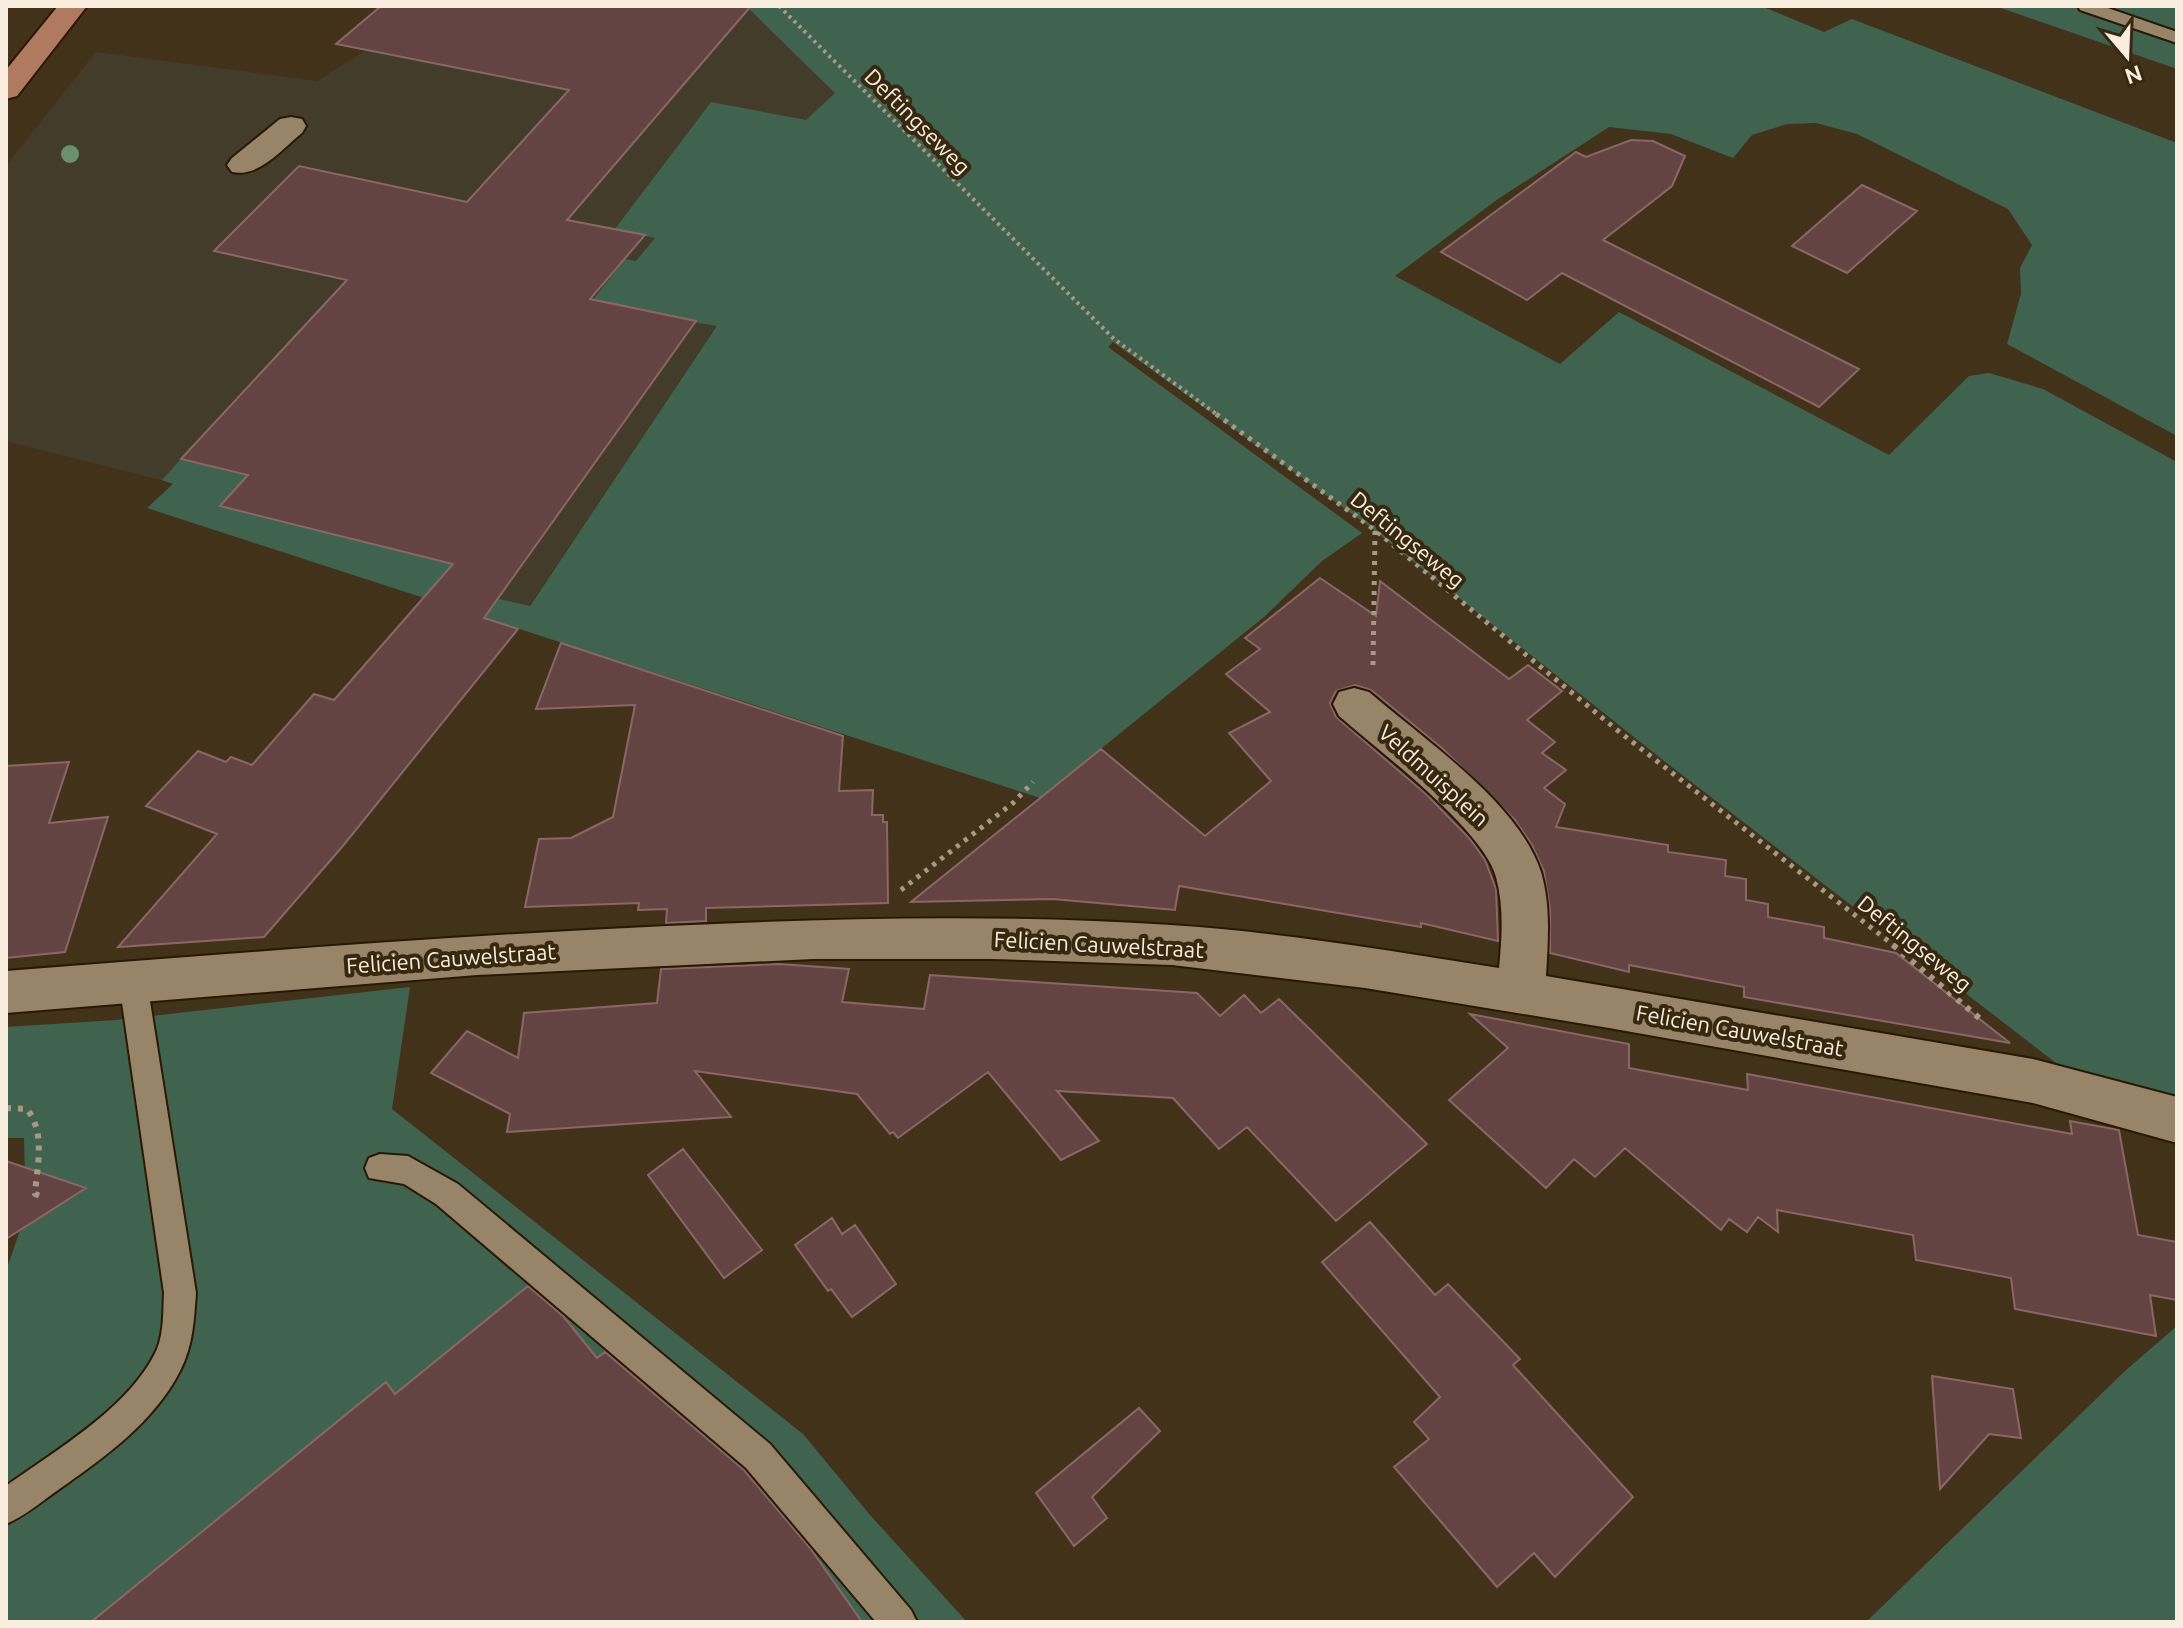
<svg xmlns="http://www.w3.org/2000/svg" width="2183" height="1628" viewBox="0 0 2183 1628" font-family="Ubuntu,sans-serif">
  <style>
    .commercial { fill: #443c2b }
    .green { fill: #406350 }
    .building { fill: #644443; stroke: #8a6766; stroke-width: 2 }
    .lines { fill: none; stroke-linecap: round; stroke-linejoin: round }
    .lane-casing { stroke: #291902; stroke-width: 4 }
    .street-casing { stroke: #291902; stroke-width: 4 }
    .primary-casing { stroke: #291902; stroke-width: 4 }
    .path-far2 { stroke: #a79986; stroke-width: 4; stroke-dasharray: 3 4; stroke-linecap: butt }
    .path-far1 { stroke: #a79986; stroke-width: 5; stroke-dasharray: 4 6; stroke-linecap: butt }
    .path { stroke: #a79986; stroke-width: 6; stroke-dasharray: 5 7; stroke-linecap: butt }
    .lane { fill: #978469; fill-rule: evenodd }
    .street { fill: #978469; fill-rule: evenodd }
    .primary { fill: #b07a61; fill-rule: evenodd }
    .tree { fill: #6a906c }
    .labels { text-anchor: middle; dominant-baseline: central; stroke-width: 8; stroke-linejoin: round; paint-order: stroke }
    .street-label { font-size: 22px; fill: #f8eddf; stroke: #382810 }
  </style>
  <rect width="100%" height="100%" fill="#43321a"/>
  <path class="commercial" d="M 746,6 L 836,92 L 806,121 L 711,102 L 655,237 L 636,262 L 619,309 L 718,326 L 529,606 L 459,590 L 220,506 L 247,476 L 173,483 L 6,441 L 6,166 L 96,52 L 317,81 L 389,36 Z"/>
  <path class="green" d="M 746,6 L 1761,6 L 1824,32 L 1852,19 L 2177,143 L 2177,436 L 2007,344 L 2021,294 L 2020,268 L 2032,245 L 2008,209 L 1857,134 L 1816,123 L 1787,124 L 1752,135 L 1733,158 L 1671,134 L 1609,127 L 1498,199 L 1395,276 L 1560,364 L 1619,312 L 1889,455 L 1969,376 L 1989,373 L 2043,389 L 2177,462 L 2177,1101 L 2128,1095 L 2056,1063 L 1668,764 L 1366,524 L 1113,342 L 1108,347 L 1362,533 L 1322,561 L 1264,617 L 1040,798 L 147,508 L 173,484 L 162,480 L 181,459 L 248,475 L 220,506 L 474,569 L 459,590 L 530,606 L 717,326 L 619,309 L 575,323 L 625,259 L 636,261 L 655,238 L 615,229 L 711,102 L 806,120 L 835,93 Z
    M 1995,6 L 2177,6 L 2177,69 Z
    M 410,987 L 392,1109 L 803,1434 L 870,1515 L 967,1622 L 6,1622 L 6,1271 L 26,1213 L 24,1138 L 6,1138 L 6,1027 L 116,1020 Z
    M 2177,1326 L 2177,1622 L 1866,1622 L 2126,1370 Z"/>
  <path class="building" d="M 381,6 L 751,6 L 567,220 L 645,235 L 590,299 L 696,321 L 484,618 L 518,629 L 342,847 L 264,937 L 118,947 L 217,834 L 146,806 L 198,751 L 226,762 L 231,757 L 252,765 L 314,694 L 334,700 L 453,564 L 220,506 L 248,475 L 181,459 L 347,280 L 214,251 L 299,166 L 467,202 L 569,90 L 336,44 Z
    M 1631,140 L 1653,141 L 1685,156 L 1672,186 L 1603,240 L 1859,369 L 1819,407 L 1562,273 L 1527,300 L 1441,252 L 1576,152 L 1586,157 Z
    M 1862,185 L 1917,211 L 1847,273 L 1792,246 Z
    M 1320,578 L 1376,616 L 1380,581 L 1509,679 L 1528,665 L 1562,691 L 1527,720 L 1555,742 L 1542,753 L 1566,770 L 1544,788 L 1565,804 L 1556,827 L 1668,845 L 1668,852 L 1726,860 L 1725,876 L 1746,879 L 1746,900 L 1768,904 L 1768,917 L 1824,927 L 1824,938 L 1896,953 L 2010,1043 L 1744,997 L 1744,987 L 1629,965 L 1629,972 L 1550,953 L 1550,910 L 1544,871 L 1532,845 L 1515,820 L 1443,749 L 1371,690 L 1355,685 L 1336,691 L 1330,703 L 1336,717 L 1426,794 L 1470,839 L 1485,860 L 1496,889 L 1498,941 L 1421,923 L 1421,927 L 1179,886 L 1175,910 L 1053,899 L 911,902 L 1101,749 L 1205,836 L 1271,781 L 1229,733 L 1270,712 L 1226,674 L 1260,649 L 1245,638 Z
    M 561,643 L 843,736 L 839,791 L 873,790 L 872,815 L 883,815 L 883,822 L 887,822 L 888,903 L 706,908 L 706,921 L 666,923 L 667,909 L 638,910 L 639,903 L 525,907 L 539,839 L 571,838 L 613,817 L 635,705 L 536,709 Z
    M 69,762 L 49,823 L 108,817 L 65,952 L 6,958 L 6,766 Z
    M 779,964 L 849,969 L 842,1002 L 924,1009 L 930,975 L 1197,993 L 1220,1016 L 1244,995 L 1261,1013 L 1279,999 L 1427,1144 L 1336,1221 L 1247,1127 L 1219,1149 L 1173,1098 L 1057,1091 L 1099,1141 L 1061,1160 L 988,1072 L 898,1138 L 893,1132 L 890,1134 L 857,1094 L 695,1071 L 731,1117 L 507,1132 L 510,1114 L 431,1073 L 467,1031 L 518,1058 L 524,1013 L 657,1003 L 661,969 Z
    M 1470,1014 L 1629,1044 L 1629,1068 L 1688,1079 L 1748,1090 L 1747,1074 L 2072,1134 L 2070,1121 L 2119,1130 L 2138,1235 L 2177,1242 L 2177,1300 L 2150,1295 L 2156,1336 L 2015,1309 L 2011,1278 L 1916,1260 L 1913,1235 L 1777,1210 L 1778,1232 L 1758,1217 L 1747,1232 L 1729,1219 L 1721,1230 L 1625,1148 L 1595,1177 L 1574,1159 L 1546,1188 L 1449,1100 L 1508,1048 Z
    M 683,1149 L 762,1250 L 724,1278 L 648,1175 Z
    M 6,1161 L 86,1188 L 6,1239 Z
    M 832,1218 L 842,1234 L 855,1225 L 896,1284 L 852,1317 L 831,1289 L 828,1291 L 795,1245 Z
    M 1370,1222 L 1435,1295 L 1448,1284 L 1520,1359 L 1513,1365 L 1633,1497 L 1555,1577 L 1534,1553 L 1497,1587 L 1394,1467 L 1429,1439 L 1414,1422 L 1440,1397 L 1322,1262 Z
    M 528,1286 L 563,1316 L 597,1358 L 605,1352 L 744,1470 L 810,1548 L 862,1622 L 91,1622 L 386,1382 L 395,1394 Z
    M 1932,1376 L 2013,1389 L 2021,1438 L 1989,1434 L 1940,1489 Z
    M 1139,1408 L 1160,1431 L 1092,1497 L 1107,1518 L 1074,1546 L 1036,1493 Z"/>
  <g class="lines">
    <g class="lane-casing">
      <path id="lane" d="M 2078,6 L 2102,6 L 2177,32 L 2177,43 L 2080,10 Z
        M 133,970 L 143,973 L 147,982 L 196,1293 C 194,1320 193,1346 180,1371 C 154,1422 104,1458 58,1490 C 41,1502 25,1516 6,1524 L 6,1486 C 56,1450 131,1407 157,1349 C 164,1332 163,1311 164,1293 L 119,982 L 123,973 Z
        M 380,1154 L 408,1156 L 458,1184 L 770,1444 L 911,1610 L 917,1622 L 876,1622 L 746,1468 L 436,1204 L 404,1184 L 369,1178 L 365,1168 L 369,1158 Z"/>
    </g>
    <g class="street-casing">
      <path id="street" d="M 291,117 L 302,119 L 306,126 L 302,133 C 282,149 259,178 232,172 L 227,165 L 232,158 L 280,119 Z
        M 1354,688 L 1369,692 C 1423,739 1519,803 1541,872 C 1551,906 1548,941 1546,976 L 2033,1059 L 2177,1097 L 2177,1143 L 2033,1103 L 1609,1028 L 1365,988 L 1172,965 L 993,959 L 813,959 L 477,975 L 6,1013 L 6,971 C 226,954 446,936 667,926 C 834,918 1003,914 1171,925 C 1281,932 1391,951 1499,968 C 1502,937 1504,907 1496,877 C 1484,830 1378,750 1339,716 L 1333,704 L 1339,692 Z"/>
    </g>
    <g class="primary-casing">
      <path id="primary" d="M 58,6 L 87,6 L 17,96 L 6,99 L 6,70 Z"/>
    </g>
    <path class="path-far2" d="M 779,6 L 1114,339 L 1219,416"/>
    <path class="path-far1" d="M 1216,414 L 1375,530 L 1617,730 L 1896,947
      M 1373,665 L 1375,531
      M 901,890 L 1013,803 L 1033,782"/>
    <path class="path" d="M 1893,945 L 1984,1022
      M 6,1108 L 27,1109 C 46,1134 37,1165 35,1194 L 43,1197"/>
    <use href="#lane" class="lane"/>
    <use href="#street" class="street"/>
    <use href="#primary" class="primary"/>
  </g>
  <circle class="tree" cx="70" cy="154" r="9"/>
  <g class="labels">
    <g class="street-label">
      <text transform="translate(918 121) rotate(45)">Deftingseweg</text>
      <text transform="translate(1408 539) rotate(39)">Deftingseweg</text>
      <text transform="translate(1434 775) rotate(42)">Veldmuisplein</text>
      <text transform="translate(1915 943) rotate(39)">Deftingseweg</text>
      <text transform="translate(1099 944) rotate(3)">Felicien Cauwelstraat</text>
      <text transform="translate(451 958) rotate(-4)">Felicien Cauwelstraat</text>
      <text transform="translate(1740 1030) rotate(10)">Felicien Cauwelstraat</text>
    </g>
  </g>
  <rect width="2183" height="1628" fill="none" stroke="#f8eddf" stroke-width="16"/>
  <g transform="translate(2127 56) rotate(161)" stroke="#382810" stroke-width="6" paint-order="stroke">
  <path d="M0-6L14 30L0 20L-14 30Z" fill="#f8eddf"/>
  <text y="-12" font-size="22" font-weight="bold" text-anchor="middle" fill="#f8eddf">N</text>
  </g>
</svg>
